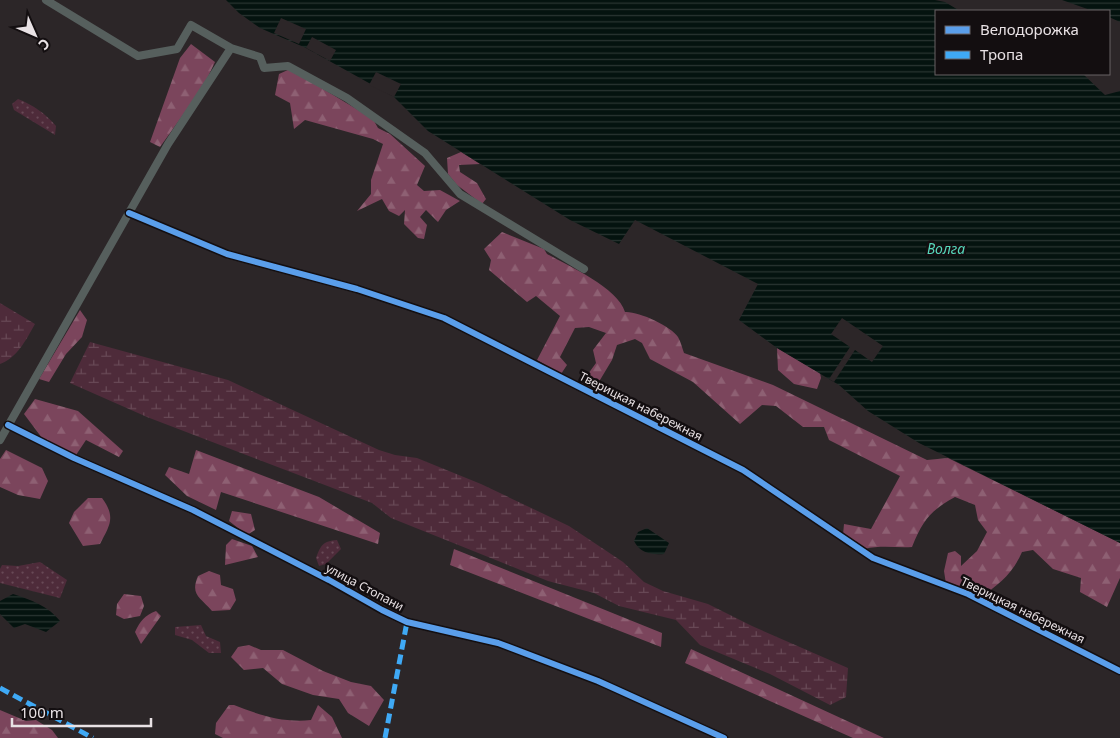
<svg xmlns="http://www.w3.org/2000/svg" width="1120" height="738" viewBox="0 0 1120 738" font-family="'Noto Sans',sans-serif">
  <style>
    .grass { fill: url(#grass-dots) }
    .forest { fill: url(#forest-firs) }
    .wetland { fill: url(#wetland-marsh) }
    .water { fill: url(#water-rules) }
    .pier { fill: #2c2628 }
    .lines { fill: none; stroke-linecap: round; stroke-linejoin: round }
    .street { stroke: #565f5d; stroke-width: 8 }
    .quiet { stroke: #3fa9f5; stroke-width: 5; stroke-dasharray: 10 5; stroke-linecap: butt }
    .cycleway-casing { stroke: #130e10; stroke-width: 9 }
    .cycleway { stroke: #5a9eea; stroke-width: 6 }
    .labels { text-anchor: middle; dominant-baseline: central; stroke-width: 5; stroke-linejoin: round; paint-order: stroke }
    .street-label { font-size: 12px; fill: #e8e1e4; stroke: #130e10 }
    .water-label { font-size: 14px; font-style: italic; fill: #57d7bb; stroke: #130e10 }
  </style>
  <defs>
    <pattern id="grass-dots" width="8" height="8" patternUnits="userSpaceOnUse" patternTransform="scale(1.25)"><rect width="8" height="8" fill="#4e2b3a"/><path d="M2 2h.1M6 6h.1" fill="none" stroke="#684956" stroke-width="1.8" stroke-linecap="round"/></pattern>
    <pattern id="forest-firs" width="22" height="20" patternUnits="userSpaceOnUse" patternTransform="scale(1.25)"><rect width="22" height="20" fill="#7b455c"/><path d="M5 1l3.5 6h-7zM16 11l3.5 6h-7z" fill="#8e6073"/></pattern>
    <pattern id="wetland-marsh" width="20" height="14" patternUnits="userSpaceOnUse" patternTransform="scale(1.25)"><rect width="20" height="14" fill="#4e2b3a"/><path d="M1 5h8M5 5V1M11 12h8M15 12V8" fill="none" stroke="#684956"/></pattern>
    <pattern id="water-rules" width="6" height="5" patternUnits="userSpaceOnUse" patternTransform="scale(1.25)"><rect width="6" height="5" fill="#04130f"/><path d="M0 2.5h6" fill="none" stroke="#293532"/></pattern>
  </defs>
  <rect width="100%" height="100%" fill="#2c2628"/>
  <path class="grass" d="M 18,99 C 33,105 45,113 56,126 L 55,135 L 14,110 L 12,104 Z
    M 337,540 L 341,549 L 326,564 L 319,566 L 316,558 C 321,545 323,541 337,540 Z
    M 40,562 L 67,580 L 60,598 L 0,583 L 0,569 L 2,565 L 18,566 Z
    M 201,625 L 206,636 L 220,642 L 221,653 L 209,653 L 192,640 L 175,635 L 175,627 Z"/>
  <path class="forest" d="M 191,44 L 215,62 L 203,87 L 160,147 L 150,142 L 180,58 Z
    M 290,69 L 373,119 L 378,128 L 390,134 L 425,166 L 417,185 L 424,191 L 440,190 L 460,201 L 446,210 L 438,222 L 426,210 L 420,217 L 427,225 L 424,239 L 418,238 L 404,224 L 405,210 L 399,216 L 389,211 L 382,199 L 357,211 L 371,194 L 371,180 L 383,144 L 373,139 L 305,120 L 294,129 L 290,103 L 275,95 L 279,74 Z
    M 461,152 L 480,164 L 459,165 L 460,172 L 477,183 L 486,199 L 482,204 L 457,185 L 448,174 L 447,158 Z
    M 502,232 L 544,249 L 547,254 C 569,266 618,288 625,312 C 638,311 671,326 678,337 C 681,342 682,348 684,353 L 773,385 L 927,460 L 948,458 L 1120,543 L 1120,578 L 1107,607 L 1080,592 L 1081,578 L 1053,569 L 1033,550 L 1022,552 C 1013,573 999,585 980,597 L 946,584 L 944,571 L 948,553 L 955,551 L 961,556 L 961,566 L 977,551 L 987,532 L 978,520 L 975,505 L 955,497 C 930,511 923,520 912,547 C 897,548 880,545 865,549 L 843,535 L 844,524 L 871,529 L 900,476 L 829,440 L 824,427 L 803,427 L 776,406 L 762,405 L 740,424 L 693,382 L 650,359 L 642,343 L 635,339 L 617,345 L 612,360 L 594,390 L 580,385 L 596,363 L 593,350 L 606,333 L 589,327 L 575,328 L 560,357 L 567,365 L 561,374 L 537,360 L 560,316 L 536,296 L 527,302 L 489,270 L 491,260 L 484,249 Z
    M 80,310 L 87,320 L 82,337 L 66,354 L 49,382 L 39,379 Z
    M 777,348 L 820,373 L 821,378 L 817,389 L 794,384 L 778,370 Z
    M 35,399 L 78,411 L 123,451 L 119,457 L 86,440 L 76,455 L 45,442 L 24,414 Z
    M 6,450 L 42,468 L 48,481 L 40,499 L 18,495 L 0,487 L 0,459 Z
    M 196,450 L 319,497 L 380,533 L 378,544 L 221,492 L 216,510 L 187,496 L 165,475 L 169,467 L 189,474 Z
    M 88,498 L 102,498 C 116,517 110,525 100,544 L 83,546 L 69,523 L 74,512 Z
    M 232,511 L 251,514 L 255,530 L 247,535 L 229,521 Z
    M 232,539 L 252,546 L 258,557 L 225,565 L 226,545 Z
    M 454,549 L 662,633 L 661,647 L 450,565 Z
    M 209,571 L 220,575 L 221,585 L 233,589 L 236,600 L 230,610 L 212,611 C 200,597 190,595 198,576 Z
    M 124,594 L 141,596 L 144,606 L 140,616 L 124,619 L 116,615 L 117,604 Z
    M 156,611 L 161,616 L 141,644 L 135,632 C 141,620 144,616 156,611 Z
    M 249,645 L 261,650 L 283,650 L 323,671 L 351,682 L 371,686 L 384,700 L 369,726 L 348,713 L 339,699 L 313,695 L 282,684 L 263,668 L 244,670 L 231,657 L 238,647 Z
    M 691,649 L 884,738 L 853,738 L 685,663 Z
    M 229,705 L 234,705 C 259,715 283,723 311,720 L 318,705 L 332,717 L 342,738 L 223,738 L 215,734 L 216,723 Z
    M 0,710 L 26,721 L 36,720 L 52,730 L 58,738 L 0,738 Z"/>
  <path class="wetland" d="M 0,303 L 35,324 C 26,340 17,358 0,364 Z
    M 90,342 L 228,380 L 379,450 L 395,455 L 417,458 L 481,484 L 569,526 L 623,562 L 644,582 L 663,591 L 708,604 L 752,626 L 848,668 L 846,697 L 830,705 L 770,674 L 700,645 L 676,620 L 619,606 L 594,593 L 548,581 L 391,518 L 372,503 L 147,417 L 70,383 Z"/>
  <path class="water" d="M 226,0 L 935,0 L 945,2 L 960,11 L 936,11 L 936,74 L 1083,74 L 1105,95 L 1120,91 L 1120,543 L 919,443 L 868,411 L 839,385 L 777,348 L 739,320 L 758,284 L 635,220 L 619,244 L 570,220 L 428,131 L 394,97 L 306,48 L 260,28 L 239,13 Z
    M 1062,0 L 1120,0 L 1120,22 L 1109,17 L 1109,11 L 1093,11 Z
    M 647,528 L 669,543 L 664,554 C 651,555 640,553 634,541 L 638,532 Z
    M 13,594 C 32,600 48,606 60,621 L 46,632 L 25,624 L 14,628 L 0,614 L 0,601 Z"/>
  <path class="pier" d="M 281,18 L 306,29 L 299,44 L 274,33 Z
    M 312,37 L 336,50 L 330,61 L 306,48 Z
    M 376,72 L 401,84 L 394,97 L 369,85 Z
    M 842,318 L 883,346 L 872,362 L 855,350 L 834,382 L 829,379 L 850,347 L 831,334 Z"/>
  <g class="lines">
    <path class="street" d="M 46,0 L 138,56 L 177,49 L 191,25 L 231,48 L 260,57 L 264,68 L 288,66 L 347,98 L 425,153 L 460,194 L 584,269
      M 129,213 L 227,254 L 357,289 L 444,318 L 743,470 L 873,558 L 968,594 L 1120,671
      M 8,425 L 74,458 L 193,510 L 329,580 L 382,610 L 407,622 L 498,643 L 598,681 L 724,738
      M 0,440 L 168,144 L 231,48"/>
    <path class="quiet" d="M 0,688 L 93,738
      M 385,738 L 407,622"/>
    <g class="cycleway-casing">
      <path id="cycleway" d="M 129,213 L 227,254 L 357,289 L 444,318 L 743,470 L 873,558 L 968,594 L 1120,671
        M 8,425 L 74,458 L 193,510 L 329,580 L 382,610 L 407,622 L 498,643 L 598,681 L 724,738"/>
    </g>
    <use href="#cycleway" class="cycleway"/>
  </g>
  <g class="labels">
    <g class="street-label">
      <text transform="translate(641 406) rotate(27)">Тверицкая набережная</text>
      <text transform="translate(365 587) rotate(28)">улица Стопани</text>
      <text transform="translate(1023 610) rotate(26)">Тверицкая набережная</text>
    </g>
    <g class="water-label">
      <text x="946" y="248">Волга</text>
    </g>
  </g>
  <rect x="935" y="10" width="175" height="65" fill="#130e10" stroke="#686265"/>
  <rect x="945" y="26" width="25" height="8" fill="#5a9eea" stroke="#686265"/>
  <text x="980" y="35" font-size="15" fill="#e8e1e4">Велодорожка</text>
  <rect x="945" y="51" width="25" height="8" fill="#3fa9f5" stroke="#686265"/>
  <text x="980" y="60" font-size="15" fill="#e8e1e4">Тропа</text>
  <g transform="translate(35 35) rotate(135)" stroke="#130e10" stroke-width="4" paint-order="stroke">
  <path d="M0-4L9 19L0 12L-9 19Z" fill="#e8e1e4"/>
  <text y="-8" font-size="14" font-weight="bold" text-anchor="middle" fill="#e8e1e4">С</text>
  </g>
  <path d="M12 718v8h139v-8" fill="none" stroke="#e8e1e4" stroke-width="2.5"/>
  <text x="20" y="718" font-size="15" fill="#e8e1e4" stroke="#130e10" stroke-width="4" paint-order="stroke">100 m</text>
</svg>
